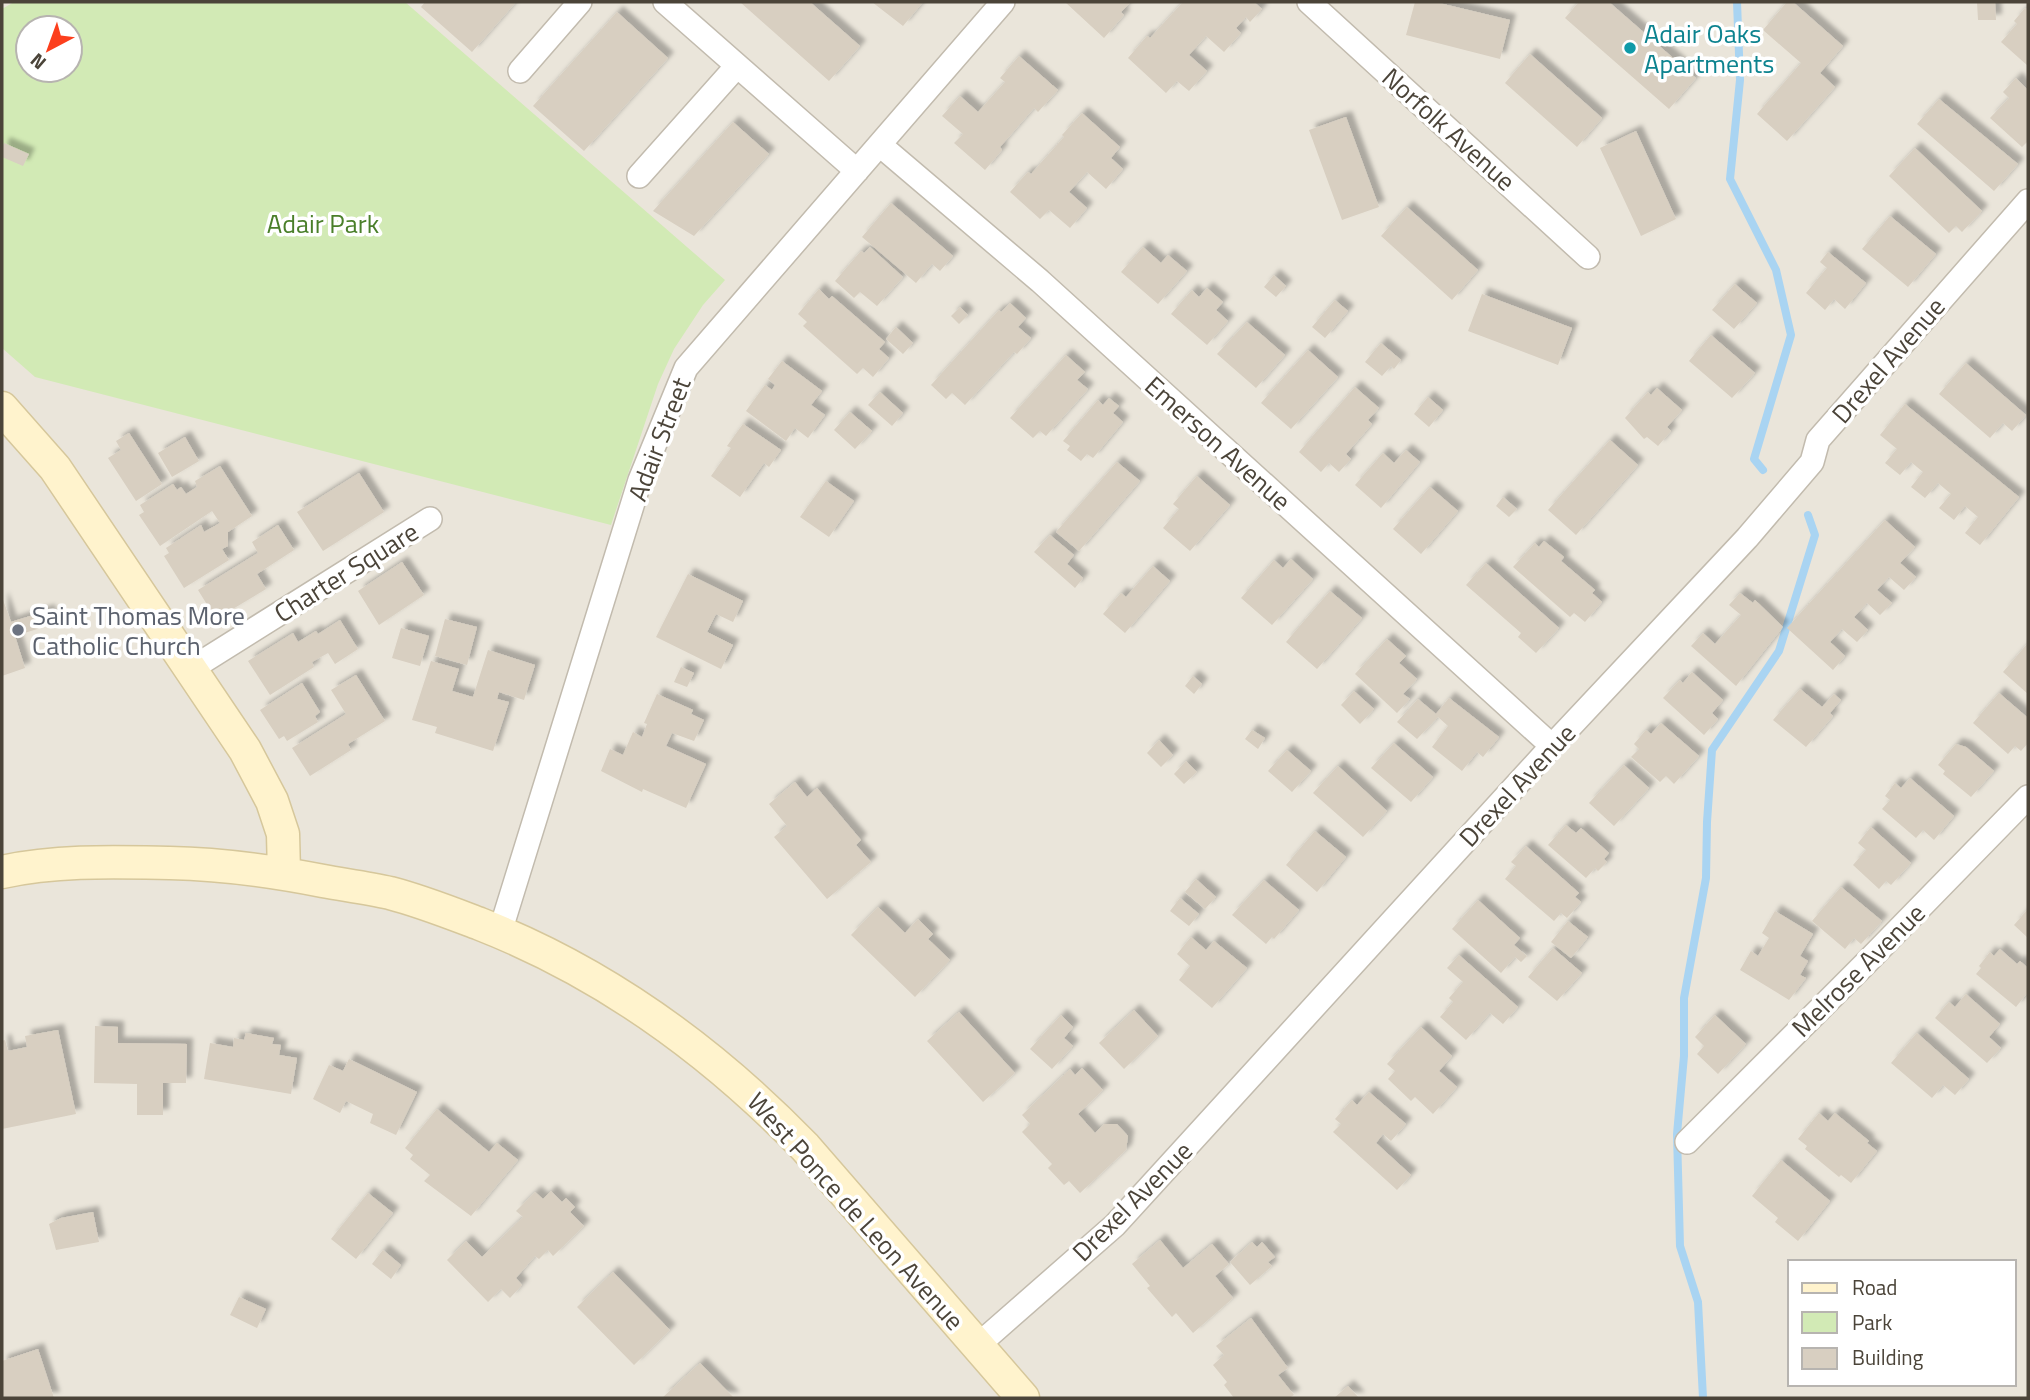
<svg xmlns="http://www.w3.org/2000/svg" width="2030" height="1400" viewBox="0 0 2030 1400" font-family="'Titillium Web',sans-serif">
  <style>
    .residential { fill: #eae5da; fill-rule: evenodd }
    .green { fill: #d2eab5; fill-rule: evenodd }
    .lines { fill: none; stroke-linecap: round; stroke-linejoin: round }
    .stream { stroke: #a9d4f2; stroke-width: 8 }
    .building { fill: #d8cfc1; filter: url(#shadow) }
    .street-casing { stroke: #c2bbae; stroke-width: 26 }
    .secondary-casing { stroke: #d6c79b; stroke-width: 35 }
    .street { stroke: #fff; stroke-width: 23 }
    .secondary { stroke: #fff3cd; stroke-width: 32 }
    .culture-dot { fill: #0f9aa8; stroke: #fff; stroke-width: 2.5 }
    .worship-dot { fill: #6b7280; stroke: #fff; stroke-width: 2.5 }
    .labels { text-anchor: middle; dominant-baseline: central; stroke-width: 7; stroke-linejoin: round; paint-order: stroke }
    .culture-label { font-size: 26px; fill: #0d838f; stroke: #fff; text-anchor: start }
    .street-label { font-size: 26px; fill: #4b4439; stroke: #fff }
    .park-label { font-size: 26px; fill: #4a7f2a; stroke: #fff }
    .worship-label { font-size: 26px; fill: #5b616d; stroke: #fff; text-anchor: start }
  </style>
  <defs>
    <filter id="shadow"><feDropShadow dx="6" dy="-6" stdDeviation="2" flood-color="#0004"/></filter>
  </defs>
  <rect width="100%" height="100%" fill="#f6f3ec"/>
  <path class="residential" d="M 2,2 L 2028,2 L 2028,1398 L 2,1398 ZM 28,28 L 70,28 L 70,70 L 28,70 ZM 1790,1262 L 2014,1262 L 2014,1384 L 1790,1384 Z"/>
  <path class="green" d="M 14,2 L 405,2 L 725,280 L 703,305 L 674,349 L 658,384 L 611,525 L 35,377 L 2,348 L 2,9 ZM 28,28 L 70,28 L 70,70 L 28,70 Z"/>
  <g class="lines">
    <path class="stream" d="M 1737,2 L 1740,80 L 1730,179 L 1776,270 L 1791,335 L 1754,459 L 1763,470
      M 1703,1398 L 1698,1302 L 1680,1246 L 1677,1134 L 1684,1056 L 1684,998 L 1706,878 L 1707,822 L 1712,750 L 1779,651 L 1815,535 L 1808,515"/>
  </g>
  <path class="building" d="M 425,2 L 516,2 L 472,52 L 421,7 Z
    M 740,2 L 810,2 L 860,46 L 829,81 Z
    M 872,2 L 923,2 L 903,26 Z
    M 1065,2 L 1131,2 L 1121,12 L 1124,15 L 1104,38 Z
    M 1183,2 L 1254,2 L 1262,9 L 1250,22 L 1246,17 L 1236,28 L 1241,33 L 1224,52 L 1206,36 L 1189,55 L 1207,71 L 1189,91 L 1177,81 L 1166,93 L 1128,58 L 1147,36 L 1150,38 Z
    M 1415,2 L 1435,2 L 1510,20 L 1500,59 L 1406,35 Z
    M 1579,2 L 1609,2 L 1696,78 L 1669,109 L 1565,18 Z
    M 1787,2 L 1793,2 L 1843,46 L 1820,73 L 1835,87 L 1787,141 L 1757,114 L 1801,63 L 1763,30 Z
    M 1977,2 L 1995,2 L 1996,20 L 1978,20 Z
    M 2025,8 L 2028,10 L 2028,66 L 2001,42 L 2017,24 L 2014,21 Z
    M 617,12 L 668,58 L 584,151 L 533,106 Z
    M 1530,54 L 1602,118 L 1577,147 L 1505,83 Z
    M 1019,56 L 1058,90 L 1038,112 L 1034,108 L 1000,147 L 1002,150 L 985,170 L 954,143 L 963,134 L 942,116 L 960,96 L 978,112 L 1005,82 L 1000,78 Z
    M 2016,78 L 2028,90 L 2028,141 L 2022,147 L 1990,118 L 2009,98 L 2003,92 Z
    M 1939,99 L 2018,164 L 1994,191 L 1917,124 Z
    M 1082,113 L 1120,147 L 1111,158 L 1123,169 L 1106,189 L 1087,172 L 1069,192 L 1087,208 L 1070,228 L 1049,210 L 1040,219 L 1010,192 L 1028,172 L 1031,174 L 1064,137 L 1062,135 Z
    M 1346,117 L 1379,207 L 1342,220 L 1309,130 Z
    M 733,122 L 769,154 L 694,236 L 653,211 Z
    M 1636,131 L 1676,219 L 1641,236 L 1600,148 Z
    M 4,143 L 29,154 L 23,166 L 2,157 L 2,148 Z
    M 1915,148 L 1982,211 L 1962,232 L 1956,226 L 1949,233 L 1889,176 Z
    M 891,203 L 953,256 L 940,271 L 932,264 L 916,283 L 862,237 Z
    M 1407,207 L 1478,270 L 1452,300 L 1381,236 Z
    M 1890,216 L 1936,254 L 1908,287 L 1862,249 Z
    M 870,247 L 903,277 L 877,306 L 860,292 L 854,298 L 835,281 L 861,251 L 864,253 Z
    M 1143,247 L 1161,263 L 1168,255 L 1187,271 L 1158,304 L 1121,272 Z
    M 1828,252 L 1866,283 L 1845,309 L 1834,299 L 1825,310 L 1806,293 L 1827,268 L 1820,262 Z
    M 1274,275 L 1286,286 L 1276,297 L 1264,287 Z
    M 1735,284 L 1757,303 L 1734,329 L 1712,310 Z
    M 1207,288 L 1223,302 L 1216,310 L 1228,321 L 1207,345 L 1171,314 L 1192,290 L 1199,297 Z
    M 819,289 L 829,299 L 832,296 L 885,342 L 879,349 L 889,358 L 873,377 L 863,368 L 857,374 L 803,326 L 807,322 L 798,314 Z
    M 1482,294 L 1572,328 L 1558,365 L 1468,331 Z
    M 1335,300 L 1348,311 L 1325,338 L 1312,327 Z
    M 1010,303 L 1026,318 L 1018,327 L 1031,338 L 1017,354 L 1014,352 L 965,405 L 952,393 L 946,399 L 931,385 L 999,310 L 1001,312 Z
    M 960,307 L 968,315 L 959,324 L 951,316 Z
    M 1247,322 L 1285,355 L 1256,388 L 1217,354 Z
    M 896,327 L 913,343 L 903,354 L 886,339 Z
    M 1711,335 L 1755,373 L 1732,398 L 1689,361 Z
    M 1381,343 L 1401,360 L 1394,369 L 1391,366 L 1382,376 L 1365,362 Z
    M 1308,350 L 1338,377 L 1291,429 L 1261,403 Z
    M 1066,355 L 1085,372 L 1077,380 L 1088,389 L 1046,436 L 1040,431 L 1033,438 L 1010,418 Z
    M 782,361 L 822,391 L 811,405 L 825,415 L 808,438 L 795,428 L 786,441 L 746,411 L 765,385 L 772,390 L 775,385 L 768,379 Z
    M 1966,363 L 2026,415 L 2012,431 L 2003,423 L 1990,438 L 1939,394 Z
    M 1355,387 L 1379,408 L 1368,420 L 1372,424 L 1346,454 L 1351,459 L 1339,472 L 1329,463 L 1321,472 L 1299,452 Z
    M 1657,388 L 1682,410 L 1667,427 L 1671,431 L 1658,446 L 1647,437 L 1644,439 L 1625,418 L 1648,392 L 1651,395 Z
    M 880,392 L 903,413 L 892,426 L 868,405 Z
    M 1428,397 L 1443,410 L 1429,427 L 1414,414 Z
    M 1109,398 L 1119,406 L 1113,413 L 1123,422 L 1093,458 L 1087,454 L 1081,461 L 1067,450 L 1070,446 L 1063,441 L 1098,400 L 1103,405 Z
    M 1905,404 L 2019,497 L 1980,545 L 1965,533 L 1978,517 L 1965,506 L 1954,520 L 1939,508 L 1951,494 L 1938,483 L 1925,498 L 1911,487 L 1923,472 L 1911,462 L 1900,475 L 1885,463 L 1897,449 L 1880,435 Z
    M 850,412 L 872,431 L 855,449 L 834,430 Z
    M 743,424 L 781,450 L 769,467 L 764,463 L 740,497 L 711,476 L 731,448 L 727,446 Z
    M 129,433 L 162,484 L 136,501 L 108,458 L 121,450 L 116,441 Z
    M 185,437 L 199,461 L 172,477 L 158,453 Z
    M 1610,440 L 1638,465 L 1576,535 L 1548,510 Z
    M 1406,450 L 1420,462 L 1381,508 L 1355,485 L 1383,453 L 1394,463 Z
    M 1117,462 L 1140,481 L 1079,551 L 1056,532 Z
    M 220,466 L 252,516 L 228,532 L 228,546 L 222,549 L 229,560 L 184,588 L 164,556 L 169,553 L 166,548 L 201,525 L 204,532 L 220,523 L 212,511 L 160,546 L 139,515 L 144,512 L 140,505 L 173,484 L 177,490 L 181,487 L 186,494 L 197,487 L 195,481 Z
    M 359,473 L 384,512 L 323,551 L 297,512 Z
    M 1197,476 L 1230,505 L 1190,551 L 1163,528 L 1179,509 L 1173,504 Z
    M 826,481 L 854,501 L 829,537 L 800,517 Z
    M 1430,487 L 1458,511 L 1421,554 L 1393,529 Z
    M 1503,497 L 1517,509 L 1509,517 L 1496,506 Z
    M 1885,520 L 1915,547 L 1900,563 L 1916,577 L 1904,590 L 1889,577 L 1877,590 L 1892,603 L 1880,615 L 1867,603 L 1854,617 L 1868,630 L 1857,642 L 1842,629 L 1830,642 L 1845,656 L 1833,670 L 1787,628 Z
    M 278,525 L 294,550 L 257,574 L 266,589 L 216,619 L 198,590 L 258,553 L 252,542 Z
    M 1050,535 L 1074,555 L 1067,564 L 1083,578 L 1075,588 L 1034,552 Z
    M 1544,541 L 1564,557 L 1561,561 L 1595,590 L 1592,593 L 1602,602 L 1585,622 L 1574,613 L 1570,617 L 1513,567 L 1535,543 L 1539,547 Z
    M 1291,559 L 1313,579 L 1272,625 L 1241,598 L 1274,560 L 1283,568 Z
    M 402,562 L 424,595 L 379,625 L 358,591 Z
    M 1486,563 L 1559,628 L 1536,653 L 1518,637 L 1521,633 L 1466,585 Z
    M 1153,566 L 1170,581 L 1125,633 L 1103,614 L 1121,593 L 1126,597 Z
    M 688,574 L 743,601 L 733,622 L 716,614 L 707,632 L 733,645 L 721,669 L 656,637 Z
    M 1330,591 L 1362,618 L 1317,669 L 1286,642 Z
    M 1740,593 L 1753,603 L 1755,600 L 1783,627 L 1736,686 L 1691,646 L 1703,633 L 1715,644 L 1741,615 L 1729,605 Z
    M 2,597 L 11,622 L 49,610 L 53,624 L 15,636 L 25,668 L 2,676 Z
    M 445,619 L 477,627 L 467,665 L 435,656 Z
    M 340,620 L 358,649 L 335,664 L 328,653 L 312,662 L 314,667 L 270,695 L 248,661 L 293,633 L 298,642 L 316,631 L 318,634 Z
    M 401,628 L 429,636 L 420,666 L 392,658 Z
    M 1387,639 L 1406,656 L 1399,663 L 1417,679 L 1403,694 L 1410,699 L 1397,713 L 1355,674 Z
    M 2028,643 L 2028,694 L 2003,672 Z
    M 488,650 L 535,665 L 524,700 L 499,692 L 497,699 L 509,702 L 493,751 L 435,733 L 437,727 L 412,720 L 431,661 L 459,669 L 452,691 L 473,697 Z
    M 681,667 L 694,673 L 687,687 L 674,682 Z
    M 1692,672 L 1723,700 L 1712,713 L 1718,719 L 1704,735 L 1663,698 L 1680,680 L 1683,683 Z
    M 356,675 L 385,721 L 348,744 L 351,750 L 310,776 L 292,748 L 346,714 L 331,690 Z
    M 1193,676 L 1202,684 L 1194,694 L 1185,686 Z
    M 302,683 L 320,712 L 315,716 L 318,722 L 287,741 L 284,736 L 279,739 L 260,710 Z
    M 1800,689 L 1822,707 L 1834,694 L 1841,700 L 1830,713 L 1833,716 L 1806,747 L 1773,720 Z
    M 1354,691 L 1374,709 L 1360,724 L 1341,705 Z
    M 1999,693 L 2028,718 L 2028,743 L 2021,751 L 2015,746 L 2008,754 L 1973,723 Z
    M 657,694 L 693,710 L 691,714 L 704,720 L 694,741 L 672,733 L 666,746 L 706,764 L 686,808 L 643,789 L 642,792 L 601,771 L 610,749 L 623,755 L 633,732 L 642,737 L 647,724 L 644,723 Z
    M 1449,698 L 1499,737 L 1483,757 L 1477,752 L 1462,771 L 1432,747 L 1448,726 L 1438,717 L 1417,739 L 1397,722 L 1418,699 L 1436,714 Z
    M 1661,723 L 1699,756 L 1674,784 L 1666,776 L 1660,782 L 1631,757 L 1639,749 L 1634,744 L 1646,730 L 1651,734 Z
    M 1252,730 L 1265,738 L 1258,749 L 1245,739 Z
    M 1159,740 L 1173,755 L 1161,767 L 1147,753 Z
    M 1394,743 L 1433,777 L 1411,802 L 1371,768 Z
    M 1956,744 L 1966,747 L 1994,771 L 1971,797 L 1943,774 L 1945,771 L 1938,765 Z
    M 1287,750 L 1311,771 L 1292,792 L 1268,771 Z
    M 1186,761 L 1197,772 L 1184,784 L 1174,774 Z
    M 1624,765 L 1649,788 L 1614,826 L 1589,803 Z
    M 1338,766 L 1387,811 L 1363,837 L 1313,793 Z
    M 1910,778 L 1954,816 L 1934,840 L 1923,830 L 1916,838 L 1882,809 L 1890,800 L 1885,796 L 1895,783 L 1901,788 Z
    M 795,782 L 807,797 L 817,788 L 861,840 L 856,845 L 871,862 L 827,899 L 774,837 L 787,826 L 769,804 Z
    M 1566,825 L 1576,833 L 1581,828 L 1609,853 L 1604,859 L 1607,862 L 1598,871 L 1595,868 L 1586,878 L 1548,845 Z
    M 1871,827 L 1911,863 L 1891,885 L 1886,881 L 1879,889 L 1853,865 L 1866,850 L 1858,843 Z
    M 1315,831 L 1346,857 L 1317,892 L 1286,865 Z
    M 1526,846 L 1579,893 L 1575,897 L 1581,902 L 1567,918 L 1561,913 L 1554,921 L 1505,879 L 1516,866 L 1511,862 Z
    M 1196,879 L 1216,897 L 1205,909 L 1185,892 Z
    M 1264,880 L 1299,910 L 1274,939 L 1272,937 L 1266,944 L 1232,915 Z
    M 1841,887 L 1882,921 L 1861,944 L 1854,938 L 1845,949 L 1812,921 Z
    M 1180,898 L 1199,914 L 1189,926 L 1170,911 Z
    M 1478,900 L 1520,938 L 1514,945 L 1527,956 L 1521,962 L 1515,957 L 1501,973 L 1452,929 Z
    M 878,907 L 905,933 L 918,919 L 933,934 L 928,939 L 950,960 L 915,997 L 851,935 Z
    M 2028,909 L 2028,938 L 2014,925 Z
    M 1775,911 L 1813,934 L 1800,956 L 1808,961 L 1800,975 L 1806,978 L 1789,1000 L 1740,970 L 1751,951 L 1758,956 L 1769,938 L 1762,933 Z
    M 1568,921 L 1588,937 L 1571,958 L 1551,942 Z
    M 1191,937 L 1206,950 L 1214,941 L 1247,968 L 1212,1008 L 1179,980 L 1190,966 L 1177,954 Z
    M 1553,948 L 1582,973 L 1557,1001 L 1528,977 Z
    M 2000,949 L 2017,964 L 2020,961 L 2028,968 L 2028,992 L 2016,1007 L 1976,974 L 1981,968 L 1979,966 L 1990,952 L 1994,956 Z
    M 1459,955 L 1518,1007 L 1503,1024 L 1490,1013 L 1466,1040 L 1440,1017 L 1453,1002 L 1449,998 L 1463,982 L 1447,968 Z
    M 1966,994 L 2000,1024 L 1989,1037 L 2001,1048 L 1987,1063 L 1935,1018 L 1949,1002 L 1955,1007 Z
    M 1134,1010 L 1158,1036 L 1124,1069 L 1099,1043 Z
    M 959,1012 L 1015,1073 L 983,1102 L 927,1041 Z
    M 1061,1015 L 1073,1027 L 1064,1038 L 1073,1046 L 1052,1069 L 1030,1049 Z
    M 1715,1015 L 1746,1044 L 1718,1074 L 1697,1054 L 1704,1046 L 1695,1037 Z
    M 95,1026 L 118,1027 L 118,1043 L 187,1044 L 186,1083 L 163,1083 L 163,1115 L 137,1115 L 137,1084 L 94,1083 Z
    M 1421,1027 L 1452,1056 L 1439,1071 L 1457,1087 L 1433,1114 L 1415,1097 L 1411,1101 L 1388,1079 L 1395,1071 L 1387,1064 Z
    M 58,1030 L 76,1114 L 2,1129 L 2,1041 L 5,1040 L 8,1051 L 27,1047 L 25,1036 Z
    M 246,1033 L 274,1038 L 272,1044 L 281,1045 L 279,1055 L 297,1058 L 291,1094 L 204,1079 L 210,1043 L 233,1047 L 234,1038 L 244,1040 Z
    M 1917,1033 L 1969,1079 L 1955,1095 L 1943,1085 L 1932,1098 L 1891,1063 Z
    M 349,1059 L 417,1092 L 396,1135 L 370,1123 L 373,1114 L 346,1101 L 340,1113 L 313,1099 L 329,1065 L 343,1071 Z
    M 1082,1068 L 1103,1090 L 1078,1114 L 1095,1133 L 1104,1124 L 1117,1124 L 1128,1136 L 1126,1150 L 1080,1193 L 1069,1181 L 1064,1185 L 1048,1168 L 1052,1164 L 1022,1132 L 1030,1124 L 1022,1115 L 1070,1069 L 1075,1075 Z
    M 1369,1092 L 1406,1124 L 1391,1141 L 1383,1134 L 1376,1143 L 1411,1175 L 1397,1190 L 1333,1132 L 1341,1124 L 1335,1119 L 1352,1100 L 1357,1105 Z
    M 437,1109 L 489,1152 L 497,1143 L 518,1160 L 471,1216 L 424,1181 L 430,1175 L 410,1159 L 413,1155 L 405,1148 Z
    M 1819,1113 L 1828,1121 L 1835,1113 L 1869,1141 L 1867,1143 L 1877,1151 L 1851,1183 L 1841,1175 L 1839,1177 L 1805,1149 L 1807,1146 L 1798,1139 Z
    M 1781,1160 L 1830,1201 L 1798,1241 L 1775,1222 L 1778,1218 L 1752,1196 Z
    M 551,1191 L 562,1202 L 566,1198 L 575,1207 L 570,1212 L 584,1226 L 553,1256 L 548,1250 L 539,1259 L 535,1256 L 516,1278 L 522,1285 L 510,1298 L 501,1289 L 488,1302 L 447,1260 L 466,1241 L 482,1257 L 523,1217 L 516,1211 L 535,1192 L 543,1199 Z
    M 368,1193 L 393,1213 L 356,1259 L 331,1239 Z
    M 93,1212 L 99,1242 L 56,1250 L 49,1224 L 61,1218 Z
    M 1160,1240 L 1183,1268 L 1212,1244 L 1229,1264 L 1215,1276 L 1233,1298 L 1193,1333 L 1176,1313 L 1172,1317 L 1147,1288 L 1150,1286 L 1132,1264 Z
    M 1252,1242 L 1257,1247 L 1262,1242 L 1275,1257 L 1268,1262 L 1272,1266 L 1250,1285 L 1230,1262 Z
    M 383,1250 L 401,1265 L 391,1279 L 372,1264 Z
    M 613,1272 L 670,1330 L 634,1365 L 577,1307 Z
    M 239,1297 L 266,1309 L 257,1328 L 230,1315 Z
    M 1251,1318 L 1288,1368 L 1278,1375 L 1294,1395 L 1289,1398 L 1234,1398 L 1224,1385 L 1227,1382 L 1213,1365 L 1224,1355 L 1216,1346 Z
    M 38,1349 L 54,1398 L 2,1398 L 2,1361 Z
    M 700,1363 L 734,1398 L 662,1398 Z
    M 1348,1386 L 1359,1398 L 1334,1398 Z"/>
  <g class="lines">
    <g class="street-casing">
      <path id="street" d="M 665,2 L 857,171
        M 1309,2 L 1588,257
        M 520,71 L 580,2
        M 880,145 L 1040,281 L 1552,746
        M 639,176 L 737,66
        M 191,669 L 430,519
        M 500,932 L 640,480 L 686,368 L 1003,2
        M 1687,1142 L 1864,965 L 2028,797
        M 977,1346 L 1115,1225 L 1552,746 L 1747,538 L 1812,462 L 1818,440 L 2028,201"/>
    </g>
    <g class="secondary-casing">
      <path id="secondary" d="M 2,408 L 55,468 L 245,750 L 272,801 L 283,834 L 284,873
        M 2,872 C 57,860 114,862 170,863 C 222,864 272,871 323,881 C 345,885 368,888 390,893 C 421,901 451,913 480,924 C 605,973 712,1051 805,1147 L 1023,1398"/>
    </g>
    <use href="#street" class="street"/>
    <use href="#secondary" class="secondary"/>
  </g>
  <circle class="culture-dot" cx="1630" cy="48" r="7"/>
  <circle class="worship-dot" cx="18" cy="630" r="7"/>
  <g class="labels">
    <g class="culture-label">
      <text x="1644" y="33">Adair Oaks<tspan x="1644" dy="30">Apartments</tspan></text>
    </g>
    <g class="street-label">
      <text transform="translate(1449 129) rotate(42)">Norfolk Avenue</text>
      <text transform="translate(1888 360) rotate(-49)">Drexel Avenue</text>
      <text transform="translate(659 439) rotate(-69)">Adair Street</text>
      <text transform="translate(1218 443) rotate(42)">Emerson Avenue</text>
      <text transform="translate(346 572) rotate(-32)">Charter Square</text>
      <text transform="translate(1517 785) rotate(-47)">Drexel Avenue</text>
      <text transform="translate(1858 970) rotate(-45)">Melrose Avenue</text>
      <text transform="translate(1132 1201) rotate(-45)">Drexel Avenue</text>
      <text transform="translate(856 1211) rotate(48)">West Ponce de Leon Avenue</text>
    </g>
    <g class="park-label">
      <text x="323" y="223">Adair Park</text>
    </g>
    <g class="worship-label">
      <text x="32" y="615">Saint Thomas More<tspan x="32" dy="30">Catholic Church</tspan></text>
    </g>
  </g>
  <rect width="2030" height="1400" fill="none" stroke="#4b4439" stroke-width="7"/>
  <rect x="1788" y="1260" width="228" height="126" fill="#ffffff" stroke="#b7b4b0" stroke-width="2"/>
  <rect x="1802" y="1283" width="35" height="10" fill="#fff3cd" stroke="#b7b4b0" stroke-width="2"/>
  <text x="1852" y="1295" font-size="21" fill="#4b4439">Road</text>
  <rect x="1802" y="1312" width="35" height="21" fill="#d2eab5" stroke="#b7b4b0" stroke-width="2"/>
  <text x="1852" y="1330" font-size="21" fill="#4b4439">Park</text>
  <rect x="1802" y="1348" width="35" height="21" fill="#d8cfc1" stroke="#b7b4b0" stroke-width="2"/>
  <text x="1852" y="1365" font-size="21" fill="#4b4439">Building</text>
  <g transform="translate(49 49) rotate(221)"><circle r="33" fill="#ffffff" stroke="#b7b4b0" stroke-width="2"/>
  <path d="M0-5L12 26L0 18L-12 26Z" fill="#fc3f1d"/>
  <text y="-10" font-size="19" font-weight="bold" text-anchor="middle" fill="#4b4439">N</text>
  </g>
</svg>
